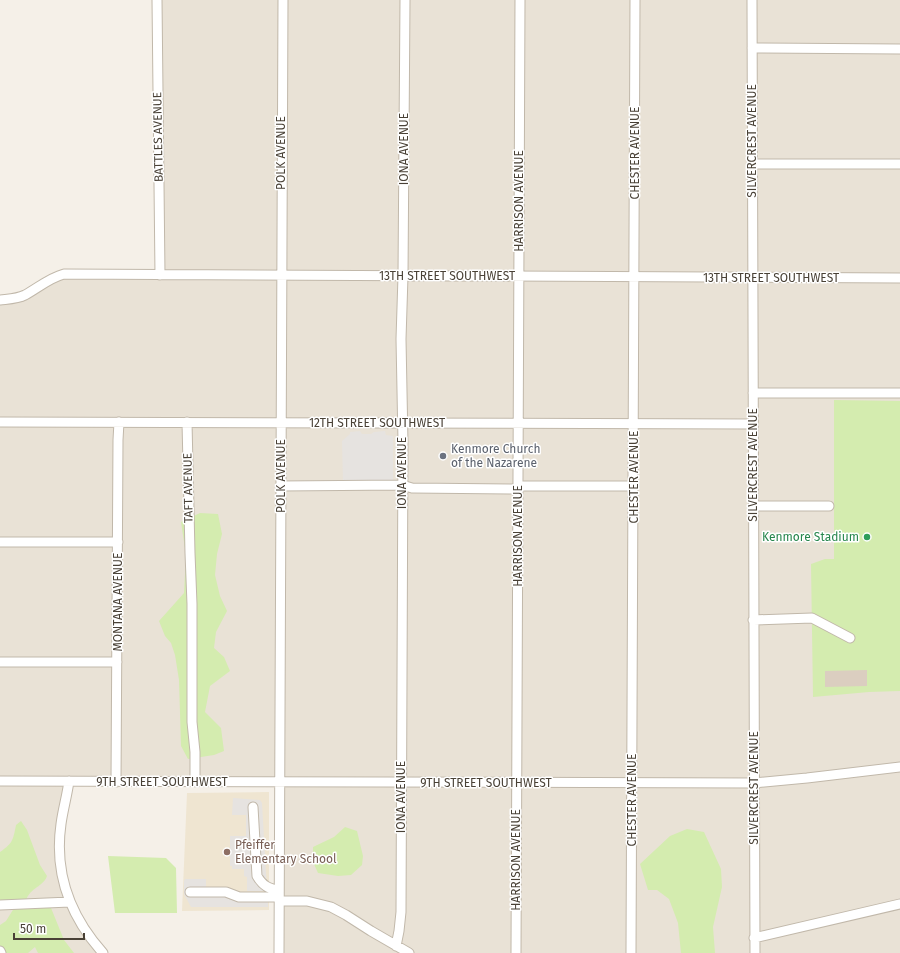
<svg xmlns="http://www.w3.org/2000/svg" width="900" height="953" viewBox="0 0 900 953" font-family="'Fira Sans',sans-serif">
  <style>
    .residential { fill: #e9e2d6 }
    .education { fill: #efe5d1 }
    .green { fill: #d4ecaf }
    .parking { fill: #e6e3e0 }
    .building { fill: #dbcec0 }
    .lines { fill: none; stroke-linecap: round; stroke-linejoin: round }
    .minor-casing { stroke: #c1b8aa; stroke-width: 11 }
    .minor { stroke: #fff; stroke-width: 9 }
    .worship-dot { fill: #6b7280; stroke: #fff; stroke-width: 1.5 }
    .leisure-dot { fill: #2e9e5b; stroke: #fff; stroke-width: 1.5 }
    .education-dot { fill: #8d6e63; stroke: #fff; stroke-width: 1.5 }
    .labels { text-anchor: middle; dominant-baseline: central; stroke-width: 3; stroke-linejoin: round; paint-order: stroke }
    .street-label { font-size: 12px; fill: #494136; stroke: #fff }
    .worship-label { font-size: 12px; fill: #5b616d; stroke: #fff; text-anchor: start }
    .leisure-label { font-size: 12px; fill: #27864d; stroke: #fff; text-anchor: end }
    .education-label { font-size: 12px; fill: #785e54; stroke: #fff; text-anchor: start }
  </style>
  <rect width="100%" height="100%" fill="#f5f0e8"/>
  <path class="residential" d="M 157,0 L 900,0 L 900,953 L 279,953 L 279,782 L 69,781 L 61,824 L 64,885 L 103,953 L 0,953 L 0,300 L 14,299 L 52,278 L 160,274 Z"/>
  <path class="education" d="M 269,792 L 269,910 L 182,911 L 187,793 Z"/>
  <path class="green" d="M 834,400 L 900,401 L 900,691 L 869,692 L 813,697 L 811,564 L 825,559 L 834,559 Z
    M 200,513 L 218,514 L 222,534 L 217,554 L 215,575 L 220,596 L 227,611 L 216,632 L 214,648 L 224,657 L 230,671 L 210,686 L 205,712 L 221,728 L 224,751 L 214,755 L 188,759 L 181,746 L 179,680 L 175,655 L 171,643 L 165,636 L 159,621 L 184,593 L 186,555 L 181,522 Z
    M 21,821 L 27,830 L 40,865 L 47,876 C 43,887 31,887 26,900 L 49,903 L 64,940 L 74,953 L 38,953 L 35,947 L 28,953 L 0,953 L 0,925 L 6,921 L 16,905 L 0,905 L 0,852 C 13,843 13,840 16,825 Z
    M 345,827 L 357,831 L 363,856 L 362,865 L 351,875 L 338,876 L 318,873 L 313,862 L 313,847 L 334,837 Z
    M 687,829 L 704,832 L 721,869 L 722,887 L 713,927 L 715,953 L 681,953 L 678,923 L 669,899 L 657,890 L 648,890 L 640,864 L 670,836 Z
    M 108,856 L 166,858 L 176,868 L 177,913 L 115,913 Z"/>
  <path class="parking" d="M 360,431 L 362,434 L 371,434 L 374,432 L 385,431 L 386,435 L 393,436 L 393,483 L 343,483 L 342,441 L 350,434 L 350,432 Z
    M 233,798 L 260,800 L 262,803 L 267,891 L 247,891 L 247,877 L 244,876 L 244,869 L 232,869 L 232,866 L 230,866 L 230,836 L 246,836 L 246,815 L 232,815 Z
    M 185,879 L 206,879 L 206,887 L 229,888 L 234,892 L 268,892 L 268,907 L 191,907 L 184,894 L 184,881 Z"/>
  <path class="building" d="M 867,670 L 867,686 L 825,687 L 825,671 Z"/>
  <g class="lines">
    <g class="minor-casing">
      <path id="minor" d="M 157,0 L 160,275
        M 752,0 L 755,953
        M 752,48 L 900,49
        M 752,164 L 900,164
        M 0,300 C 8,299 17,299 25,295 C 38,288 49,278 64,274 L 900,278
        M 753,393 L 900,393
        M 0,422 L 753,424
        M 187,422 L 190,553 L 192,604 L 192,722 L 195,752 L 195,782
        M 280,486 L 402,485 L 412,488 L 518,489
        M 518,486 L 634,486
        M 753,506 L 829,506
        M 0,542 L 118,542
        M 753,620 L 812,618 L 850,638
        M 0,662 L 117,662
        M 0,781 L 754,783 L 807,778 L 900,767
        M 69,781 C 67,796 63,809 61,824 C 54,873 70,916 103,953
        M 116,782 L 118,440 L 119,422
        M 253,807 L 257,876 C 263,886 268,888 279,891
        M 190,892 L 226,892 L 239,897 L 279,897
        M 279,901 L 307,901 L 331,907 L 346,915 L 371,931 L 409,953
        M 0,905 L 70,902
        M 754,938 L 900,904
        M 396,946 L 399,931 L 401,912 L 403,443 L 401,339 L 403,276 L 405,0
        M 0,951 L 1,953
        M 279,953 L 283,0
        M 516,953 L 520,0
        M 631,953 L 635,0"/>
    </g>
    <use href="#minor" class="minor"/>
  </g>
  <circle class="worship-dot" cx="443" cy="456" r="4"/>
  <circle class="leisure-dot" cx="867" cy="537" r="4"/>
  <circle class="education-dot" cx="227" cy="852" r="4"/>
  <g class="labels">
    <g class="street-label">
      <text transform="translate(158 137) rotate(-91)">BATTLES AVENUE</text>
      <text transform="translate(752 141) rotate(-90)">SILVERCREST AVENUE</text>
      <text transform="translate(404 149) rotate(-90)">IONA AVENUE</text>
      <text transform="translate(281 153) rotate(-90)">POLK AVENUE</text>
      <text transform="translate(635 153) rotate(-90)">CHESTER AVENUE</text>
      <text transform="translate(519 201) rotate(-90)">HARRISON AVENUE</text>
      <text x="447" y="276">13TH STREET SOUTHWEST</text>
      <text x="771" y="278">13TH STREET SOUTHWEST</text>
      <text x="377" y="423">12TH STREET SOUTHWEST</text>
      <text transform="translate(753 465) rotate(-90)">SILVERCREST AVENUE</text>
      <text transform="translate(402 473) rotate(-90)">IONA AVENUE</text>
      <text transform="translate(281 476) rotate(-90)">POLK AVENUE</text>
      <text transform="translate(634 477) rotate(-90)">CHESTER AVENUE</text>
      <text transform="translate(188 488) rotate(-91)">TAFT AVENUE</text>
      <text transform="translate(518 536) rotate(-90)">HARRISON AVENUE</text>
      <text transform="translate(118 602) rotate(-90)">MONTANA AVENUE</text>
      <text x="162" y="782">9TH STREET SOUTHWEST</text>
      <text x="486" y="783">9TH STREET SOUTHWEST</text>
      <text transform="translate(754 788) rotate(-90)">SILVERCREST AVENUE</text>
      <text transform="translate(401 797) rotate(-90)">IONA AVENUE</text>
      <text transform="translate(632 800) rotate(-90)">CHESTER AVENUE</text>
      <text transform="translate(516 860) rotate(-90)">HARRISON AVENUE</text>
    </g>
    <g class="worship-label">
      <text x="451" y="449">Kenmore Church<tspan x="451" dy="14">of the Nazarene</tspan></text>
    </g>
    <g class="leisure-label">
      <text x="859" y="537">Kenmore Stadium</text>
    </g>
    <g class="education-label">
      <text x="235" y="845">Pfeiffer<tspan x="235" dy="14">Elementary School</tspan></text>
    </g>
  </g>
  <path d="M14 933v6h70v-6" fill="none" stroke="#494136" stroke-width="2"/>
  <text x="20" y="933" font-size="12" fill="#494136" stroke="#ffffff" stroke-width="3" paint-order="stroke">50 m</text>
</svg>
